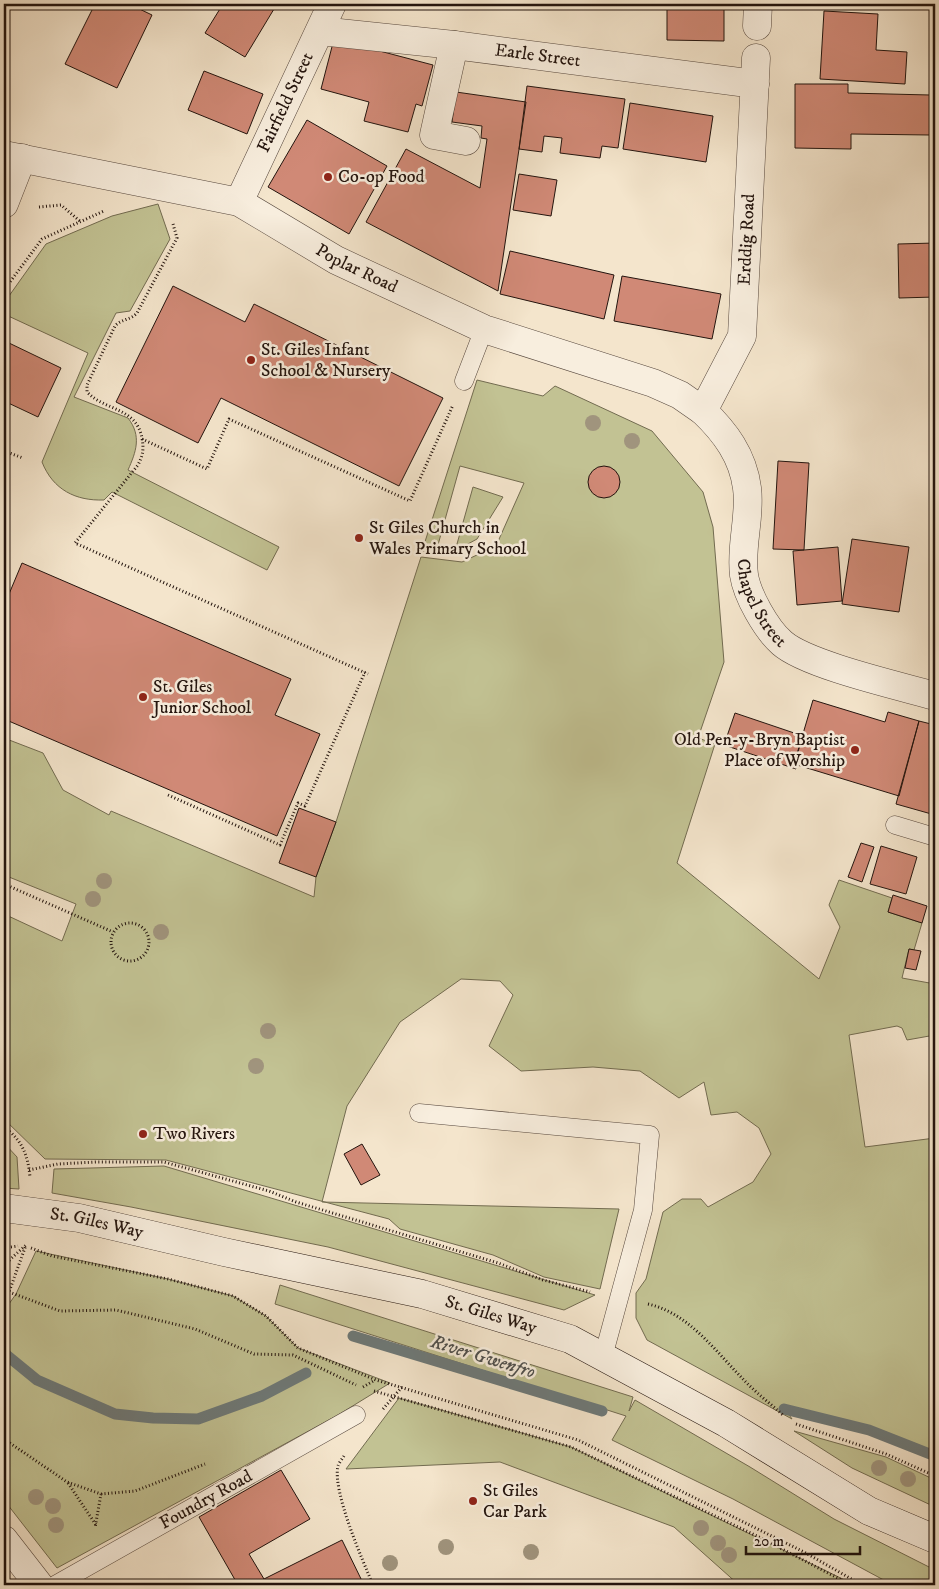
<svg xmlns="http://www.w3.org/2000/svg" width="939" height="1589" viewBox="0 0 939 1589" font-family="'IM FELL DW Pica',serif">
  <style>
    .green { fill: #c2c293; stroke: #726b50 }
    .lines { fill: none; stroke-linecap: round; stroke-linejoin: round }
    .stream { stroke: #6d7979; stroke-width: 11 }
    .building { fill: #d08976; stroke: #23140e }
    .service-casing { stroke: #57483e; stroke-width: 19 }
    .minor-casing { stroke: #57483e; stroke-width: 29 }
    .tertiary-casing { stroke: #57483e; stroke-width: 29 }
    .secondary-casing { stroke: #23140e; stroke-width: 29 }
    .path { stroke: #23140e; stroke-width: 3; stroke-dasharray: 1 2.5; stroke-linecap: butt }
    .service { stroke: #f8eede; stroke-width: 18 }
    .minor { stroke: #f8eede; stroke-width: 28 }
    .tertiary { stroke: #f8eede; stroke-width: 28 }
    .secondary { stroke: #f8eede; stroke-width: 28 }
    .tree { fill: #a0947d }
    .poi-dot { fill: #8f2418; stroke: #f8eede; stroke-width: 2 }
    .labels { text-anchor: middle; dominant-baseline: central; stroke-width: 5; stroke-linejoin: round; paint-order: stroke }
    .street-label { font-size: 18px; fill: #23140e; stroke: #f8eede }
    .poi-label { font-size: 18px; fill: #23140e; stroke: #f8eede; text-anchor: start }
    .water-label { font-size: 19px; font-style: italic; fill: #4e4f4d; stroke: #f8eede }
  </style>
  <rect width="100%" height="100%" fill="#f4e5cc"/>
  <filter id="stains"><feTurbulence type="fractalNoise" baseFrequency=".004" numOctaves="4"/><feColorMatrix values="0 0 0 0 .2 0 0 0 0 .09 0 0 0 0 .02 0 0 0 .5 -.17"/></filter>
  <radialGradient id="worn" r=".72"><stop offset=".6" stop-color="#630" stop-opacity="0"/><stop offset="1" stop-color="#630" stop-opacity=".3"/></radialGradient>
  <path class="green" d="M 158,204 L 170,239 L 130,311 L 116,313 L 74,397 L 128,418 C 142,436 136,452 128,470 L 279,547 L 267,570 L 112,492 L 104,500 C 76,501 53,490 42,462 L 88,353 L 4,314 L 4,303 L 46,244 L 112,216 Z
    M 477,380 L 543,396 L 555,386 L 652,431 L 703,492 L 713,527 L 724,662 L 698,738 L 715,744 L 677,863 L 819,979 L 840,927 L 829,905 L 839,880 L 892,898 L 888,912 L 922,923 L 914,950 L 909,949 L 902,978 L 935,984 L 935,1035 L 907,1040 L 902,1028 L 897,1026 L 849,1035 L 865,1147 L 935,1138 L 935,1456 L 869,1430 L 785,1409 L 792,1419 L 647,1340 L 636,1318 L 636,1293 L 646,1279 L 663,1212 L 682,1199 L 701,1199 L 708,1207 L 753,1182 L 771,1154 L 759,1128 L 737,1112 L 711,1115 L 704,1082 L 679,1098 L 640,1071 L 593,1067 L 521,1071 L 489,1046 L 513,995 L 500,981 L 461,979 L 400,1022 L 347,1106 L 322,1202 L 619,1209 L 600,1289 L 544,1277 L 493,1255 L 400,1229 L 389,1219 L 166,1160 L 45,1159 L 4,1119 L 4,914 L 62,941 L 76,904 L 4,875 L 4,738 L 43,753 L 63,790 L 109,815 L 111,811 L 314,897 L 316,877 L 336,822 L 421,557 L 462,562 L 496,546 L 524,483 L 460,466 L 436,552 L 422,551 Z
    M 473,487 L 503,497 L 477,539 L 455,551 Z
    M 4,1143 L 17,1157 L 19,1189 L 4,1188 Z
    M 164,1166 L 595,1295 L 564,1310 L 328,1247 L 131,1207 L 52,1193 L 54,1169 Z
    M 36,1251 L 168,1279 L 233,1296 L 266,1316 L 298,1348 L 390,1383 L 338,1415 L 57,1568 L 4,1500 L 4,1311 L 16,1294 Z
    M 280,1285 L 633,1397 L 629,1411 L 635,1400 L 750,1467 L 834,1519 L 935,1570 L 935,1585 L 893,1585 L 733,1499 L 612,1440 L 626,1416 L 275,1304 Z
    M 399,1398 L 571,1447 L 855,1585 L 739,1585 L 674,1527 L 500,1462 L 346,1469 Z
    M 794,1431 L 886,1457 L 935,1480 L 935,1507 L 852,1468 Z"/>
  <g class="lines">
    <path class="stream" d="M 353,1336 L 602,1411
      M 4,1353 L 37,1380 L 115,1414 L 153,1418 L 198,1419 L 262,1396 L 306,1373
      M 784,1409 L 869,1430 L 935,1456"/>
  </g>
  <path class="building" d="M 95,4 L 129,4 L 152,15 L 117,88 L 65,64 Z
    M 223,4 L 277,4 L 245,57 L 205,33 Z
    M 667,4 L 724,4 L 724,41 L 667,40 Z
    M 824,11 L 878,14 L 876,50 L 907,52 L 905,84 L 820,79 Z
    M 334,39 L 433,65 L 422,106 L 416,104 L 408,132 L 364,121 L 369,102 L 321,89 Z
    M 204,71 L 263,94 L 247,134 L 188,110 Z
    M 795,84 L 848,84 L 848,93 L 930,95 L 930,135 L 851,134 L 851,149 L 795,148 Z
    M 527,86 L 625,99 L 618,148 L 602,146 L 600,158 L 560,153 L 562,138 L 544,136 L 542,152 L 519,149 Z
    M 456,92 L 526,102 L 498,291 L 366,222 L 406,149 L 480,188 L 487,139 L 481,138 L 482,126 L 452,122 Z
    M 630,103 L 713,116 L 706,162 L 623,149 Z
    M 307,120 L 387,166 L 349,234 L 268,187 Z
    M 519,174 L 557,180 L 551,216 L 513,210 Z
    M 935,243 L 935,297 L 899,298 L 898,244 Z
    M 510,251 L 614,275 L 604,319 L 500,294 Z
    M 622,276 L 721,294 L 712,339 L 614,321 Z
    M 173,286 L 245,322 L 254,304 L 443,398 L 399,486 L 221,398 L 198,443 L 116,402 Z
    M 9,343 L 61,368 L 38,417 L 4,401 L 4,353 Z
    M 778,461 L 809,463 L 804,550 L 773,549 Z
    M588 482a16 16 0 1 1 32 0a16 16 0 1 1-32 0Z
    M 852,539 L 909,547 L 899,612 L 842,604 Z
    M 838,547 L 842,601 L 797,605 L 793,551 Z
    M 22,563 L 291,679 L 275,715 L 320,734 L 277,836 L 4,719 L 4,606 Z
    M 813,700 L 885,722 L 888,712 L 919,721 L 899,796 L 794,764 Z
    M 735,713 L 803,736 L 794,764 L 796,769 L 724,745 Z
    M 919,721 L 935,725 L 935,815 L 896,804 Z
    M 299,808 L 336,822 L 316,877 L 279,863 Z
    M 861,843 L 874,847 L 862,882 L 848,877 Z
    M 881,846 L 917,857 L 906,894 L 870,884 Z
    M 893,895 L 927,906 L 922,923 L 888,912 Z
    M 909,949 L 921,951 L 916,970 L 905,968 Z
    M 362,1144 L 380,1175 L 361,1185 L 344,1154 Z
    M 281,1470 L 310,1519 L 249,1554 L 264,1579 L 252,1585 L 238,1585 L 199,1517 Z
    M 342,1540 L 364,1585 L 258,1585 L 257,1583 L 264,1579 Z"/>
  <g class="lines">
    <g class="service-casing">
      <path id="service" d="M 464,381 L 484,329
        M 895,825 L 935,837
        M 419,1113 L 650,1135 L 643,1210 L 603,1357
        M 55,1585 L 356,1415"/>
    </g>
    <g class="minor-casing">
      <g id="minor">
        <path d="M 757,26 L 758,4"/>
        <path id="s1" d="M 320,31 L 454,45 L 755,84"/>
        <path d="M 454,45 L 434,135 L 466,141"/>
        <path id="s2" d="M 4,155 L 239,202 L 336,260 L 484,329 L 653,383 L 680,395 L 703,411 L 742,336 L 756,58"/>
        <path id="s3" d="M 239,202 L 332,4"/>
        <path d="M 4,204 L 22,158"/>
        <path d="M 4,1540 L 39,1585"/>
      </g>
    </g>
    <g class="tertiary-casing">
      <g id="tertiary">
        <path id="s4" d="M 703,411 C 725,432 743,456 747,488 C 751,516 740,546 744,575 C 747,595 766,629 782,643 C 807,665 900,686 935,696"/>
      </g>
    </g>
    <g class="secondary-casing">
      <g id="secondary">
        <path id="s5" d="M 4,1208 L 79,1218 L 224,1252 L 422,1294 L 570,1339 L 726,1423 L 869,1511 L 935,1539"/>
      </g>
    </g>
    <path class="path" d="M 39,207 L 61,205 L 81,222
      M 173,224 L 177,238 L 137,313 C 131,320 121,319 115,326 L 87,385 L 87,392 C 105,411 136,407 142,438 C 144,449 143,455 138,465 L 75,543 L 368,674
      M 4,290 L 42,239 L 104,211
      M 142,439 L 207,469 L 229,419 L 410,501 L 453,405
      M 4,451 L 23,458
      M 168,795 L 280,845 L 298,803 L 305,806 L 365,672
      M 4,884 L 113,932
      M111 942a19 19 0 1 1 38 0a19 19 0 1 1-38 0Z
      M 4,1127 C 22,1140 28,1155 30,1177
      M 29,1170 L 58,1164 L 96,1162 L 164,1162 L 269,1191 L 296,1202 L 498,1263 L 543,1280 L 590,1292
      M 4,1248 L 18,1246
      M 31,1248 L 52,1256 L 168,1279 L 233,1296 L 266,1316 L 298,1348 L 376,1380 L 578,1440 L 804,1552 L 862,1585
      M 4,1265 L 26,1245
      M 9,1292 L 60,1311 L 116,1310 L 195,1329 L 254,1354 L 293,1355 L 356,1385
      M 4,1300 L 9,1292 L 26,1245
      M 648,1304 C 689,1313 716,1352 744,1380 C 756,1393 771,1404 784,1416
      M 363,1387 L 375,1380
      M 374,1391 L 571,1447 L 761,1538 L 851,1585
      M 383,1409 L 402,1387
      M 796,1424 L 886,1454 L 935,1476
      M 4,1439 L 67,1482 L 101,1494 L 95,1528
      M 344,1456 C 342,1459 339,1463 338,1466 C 332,1491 363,1561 373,1585
      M 68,1483 L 96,1525
      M 101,1494 L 135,1491 L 205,1464"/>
    <use href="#service" class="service"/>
    <use href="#minor" class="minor"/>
    <use href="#tertiary" class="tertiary"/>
    <use href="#secondary" class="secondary"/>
  </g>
  <g class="tree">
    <circle cx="593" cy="423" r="8"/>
    <circle cx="632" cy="441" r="8"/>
    <circle cx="104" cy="881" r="8"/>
    <circle cx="93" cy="899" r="8"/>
    <circle cx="161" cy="932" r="8"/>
    <circle cx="268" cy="1031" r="8"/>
    <circle cx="256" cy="1066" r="8"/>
    <circle cx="879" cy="1468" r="8"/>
    <circle cx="908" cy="1479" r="8"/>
    <circle cx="36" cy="1497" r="8"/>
    <circle cx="53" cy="1506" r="8"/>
    <circle cx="56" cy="1525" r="8"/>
    <circle cx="701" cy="1528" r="8"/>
    <circle cx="718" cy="1543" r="8"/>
    <circle cx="446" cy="1547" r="8"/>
    <circle cx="531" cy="1552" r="8"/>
    <circle cx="729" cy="1555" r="8"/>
    <circle cx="390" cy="1563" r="8"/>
  </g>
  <g class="poi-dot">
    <circle cx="328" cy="177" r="5"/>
    <circle cx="251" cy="360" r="5"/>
    <circle cx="359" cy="538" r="5"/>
    <circle cx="143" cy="697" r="5"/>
    <circle cx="855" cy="750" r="5"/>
    <circle cx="143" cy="1134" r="5"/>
    <circle cx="473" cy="1501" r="5"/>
  </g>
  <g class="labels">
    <g class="street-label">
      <text stroke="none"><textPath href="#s1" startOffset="219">Earle Street</textPath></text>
      <text stroke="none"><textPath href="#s3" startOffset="110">Fairfield Street</textPath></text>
      <text stroke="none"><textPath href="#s2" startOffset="932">Erddig Road</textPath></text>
      <text stroke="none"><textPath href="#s2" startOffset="375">Poplar Road</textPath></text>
      <text stroke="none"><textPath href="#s4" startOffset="210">Chapel Street</textPath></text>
      <text stroke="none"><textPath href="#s5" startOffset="94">St. Giles Way</textPath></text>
      <text stroke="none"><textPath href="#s5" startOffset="499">St. Giles Way</textPath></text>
      <text transform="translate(206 1500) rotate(-29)">Foundry Road</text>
    </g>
    <g class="poi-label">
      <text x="338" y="177">Co-op Food</text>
      <text x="261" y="350">St. Giles Infant<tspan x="261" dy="21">School &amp; Nursery</tspan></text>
      <text x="369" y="528">St Giles Church in<tspan x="369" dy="21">Wales Primary School</tspan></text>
      <text x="153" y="687">St. Giles<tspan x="153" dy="21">Junior School</tspan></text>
      <text x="845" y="740" text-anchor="end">Old Pen-y-Bryn Baptist<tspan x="845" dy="21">Place of Worship</tspan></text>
      <text x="153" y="1134">Two Rivers</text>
      <text x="483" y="1491">St Giles<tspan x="483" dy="21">Car Park</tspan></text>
    </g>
    <g class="water-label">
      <text transform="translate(483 1357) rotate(17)">River Gwenfro</text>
    </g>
  </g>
  <rect width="939" height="1589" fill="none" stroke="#f4e5cc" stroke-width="20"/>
  <rect x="5" y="5" width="929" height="1579" fill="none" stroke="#23140e" stroke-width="2.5"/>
  <rect x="10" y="10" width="919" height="1569" fill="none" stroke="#23140e"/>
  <path d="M746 1546v8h114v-8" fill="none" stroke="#23140e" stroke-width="2.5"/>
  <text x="754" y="1546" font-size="15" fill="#23140e" stroke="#f8eede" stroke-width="4" paint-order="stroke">20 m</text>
  <rect width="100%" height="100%" filter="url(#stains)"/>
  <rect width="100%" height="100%" fill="url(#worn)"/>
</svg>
